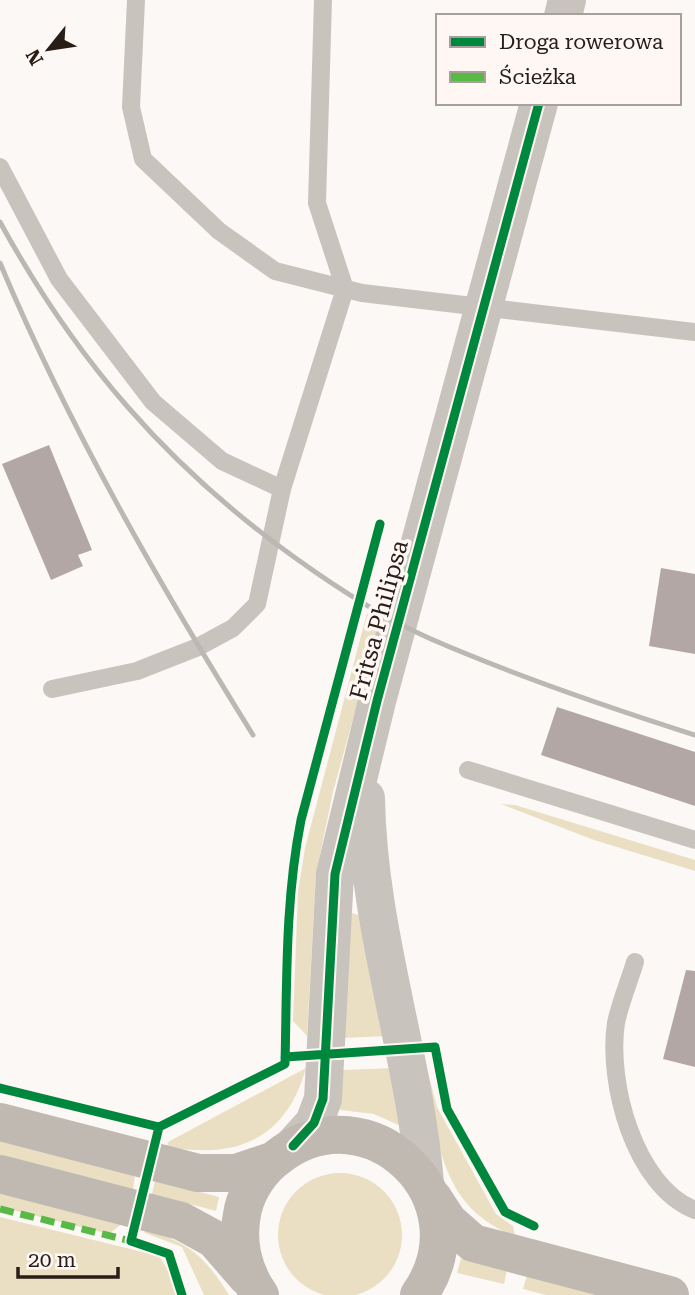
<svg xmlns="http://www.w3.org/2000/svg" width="695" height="1295" viewBox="0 0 695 1295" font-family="'Roboto Serif',serif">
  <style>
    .green { fill: #eadfc2 }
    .building { fill: #b3a7a5 }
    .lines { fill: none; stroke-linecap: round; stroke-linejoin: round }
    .service { stroke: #c9c3be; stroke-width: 18 }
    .tertiary { stroke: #c9c3be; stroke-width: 38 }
    .secondary { stroke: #c0b9b2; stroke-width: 38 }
    .rail { stroke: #bbb7b3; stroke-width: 5 }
    .quiet { stroke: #58b947; stroke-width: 7; stroke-dasharray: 14 7; stroke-linecap: butt }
    .cycleway-casing { stroke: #fef7f4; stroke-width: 13 }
    .cycleway { stroke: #00873e; stroke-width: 9 }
    .labels { text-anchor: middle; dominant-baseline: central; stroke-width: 7; stroke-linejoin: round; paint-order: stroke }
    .street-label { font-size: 24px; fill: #281d17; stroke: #fef7f4 }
  </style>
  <rect width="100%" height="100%" fill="#fcf8f6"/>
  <path class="green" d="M 367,613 L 377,619 L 376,635 L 333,792 L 316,874 L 307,1036 L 293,1021 L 298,892 L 305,848 Z
    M 501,804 L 515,805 L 695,860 L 695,871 L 594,840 Z
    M 352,913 L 364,917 L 389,1036 L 342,1038 L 347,916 Z
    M 306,1068 C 286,1140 236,1159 167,1147 L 168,1142 Z
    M 395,1068 L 403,1127 L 374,1114 L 340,1110 L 343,1070 Z
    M 427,1069 L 437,1107 L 496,1214 L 513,1226 L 515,1236 C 440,1208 436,1138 427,1069 Z
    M 0,1141 L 135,1175 L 133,1190 L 0,1156 Z
    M278 1235a62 62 0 1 1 124 0a62 62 0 1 1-124 0Z
    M 155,1180 L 219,1197 L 216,1211 L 152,1194 Z
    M 0,1190 L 124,1222 L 109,1234 L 0,1207 Z
    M 0,1217 L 159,1256 L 168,1270 L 176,1295 L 0,1295 Z
    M 144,1229 C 188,1242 205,1256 229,1295 L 204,1295 L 182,1247 L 145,1233 Z
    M 461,1258 L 507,1270 L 504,1284 L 457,1273 Z
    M 527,1275 L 604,1295 L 546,1295 L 523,1289 Z"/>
  <path class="building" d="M 49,445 L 92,550 L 78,555 L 83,566 L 51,580 L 2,464 Z
    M 661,568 L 695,574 L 695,654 L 649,646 Z
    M 557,707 L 695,752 L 695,806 L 541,755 Z
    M 686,970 L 695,971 L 695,1067 L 663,1059 Z"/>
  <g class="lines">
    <path class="service" d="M 136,0 L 131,107 L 143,159 L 219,231 L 275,271 L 362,293 L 695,332
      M 0,167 L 59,279 L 153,402 L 222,461 L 282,489
      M 52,689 L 137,671 L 198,647 L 233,628 L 257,604 L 282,489 L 345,289 L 317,203 L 323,0
      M 468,770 L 695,840
      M 635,962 C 629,982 620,1003 616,1023 C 607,1082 634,1186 695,1210"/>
    <path class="tertiary" d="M 563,16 L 567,0
      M 366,798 C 368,930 414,1053 425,1183
      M 293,1146 L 314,1123 L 323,1099 L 335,874 L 377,701 L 539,103"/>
    <path class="secondary" d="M 0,1122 L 198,1173 L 236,1173 L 272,1161
      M 0,1174 L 181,1221 L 214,1239 L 247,1277
      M 433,1198 L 448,1221 L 473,1243 L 670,1295
      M 260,1295 C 242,1270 236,1239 243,1209 C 248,1189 261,1169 278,1157 C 369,1086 486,1200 419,1295"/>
    <path class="rail" d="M 0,222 C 75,359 167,466 294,557 C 337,588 383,618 431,639 C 516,676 607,707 695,735
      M 0,263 C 69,427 159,584 253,735"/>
    <path class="quiet" d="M 0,1209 L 131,1241"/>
    <g class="cycleway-casing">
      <path id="cycleway" d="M 285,1057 L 435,1047 L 447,1109 L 505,1212 L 534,1226
        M 0,1088 L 159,1127
        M 293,1146 L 314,1123 L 323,1099 L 335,874 L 377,701 L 539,103
        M 182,1295 L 169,1254 L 131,1241 L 159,1127 L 285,1064 C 287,982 285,901 301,820 L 380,524"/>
    </g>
    <use href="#cycleway" class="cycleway"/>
  </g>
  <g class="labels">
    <g class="street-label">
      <text transform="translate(379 620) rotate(-75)">Fritsa Philipsa</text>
    </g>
  </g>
  <rect x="436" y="14" width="245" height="91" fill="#fef7f4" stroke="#a8a09c" stroke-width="2"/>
  <rect x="450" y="37" width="35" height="10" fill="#00873e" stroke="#a8a09c" stroke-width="2"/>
  <text x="499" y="49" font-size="21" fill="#281d17">Droga rowerowa</text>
  <rect x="450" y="72" width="35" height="10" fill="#58b947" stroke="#a8a09c" stroke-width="2"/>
  <text x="499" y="84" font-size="21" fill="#281d17">Ścieżka</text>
  <g transform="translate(49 49) rotate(240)" stroke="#fef7f4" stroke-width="5" paint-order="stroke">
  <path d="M0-5L12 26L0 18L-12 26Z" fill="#281d17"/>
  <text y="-10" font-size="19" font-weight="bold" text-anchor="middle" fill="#281d17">N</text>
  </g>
  <path d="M18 1267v10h100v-10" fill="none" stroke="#281d17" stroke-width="3.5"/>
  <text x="28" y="1267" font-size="21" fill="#281d17" stroke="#fef7f4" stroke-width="5" paint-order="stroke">20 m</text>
</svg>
